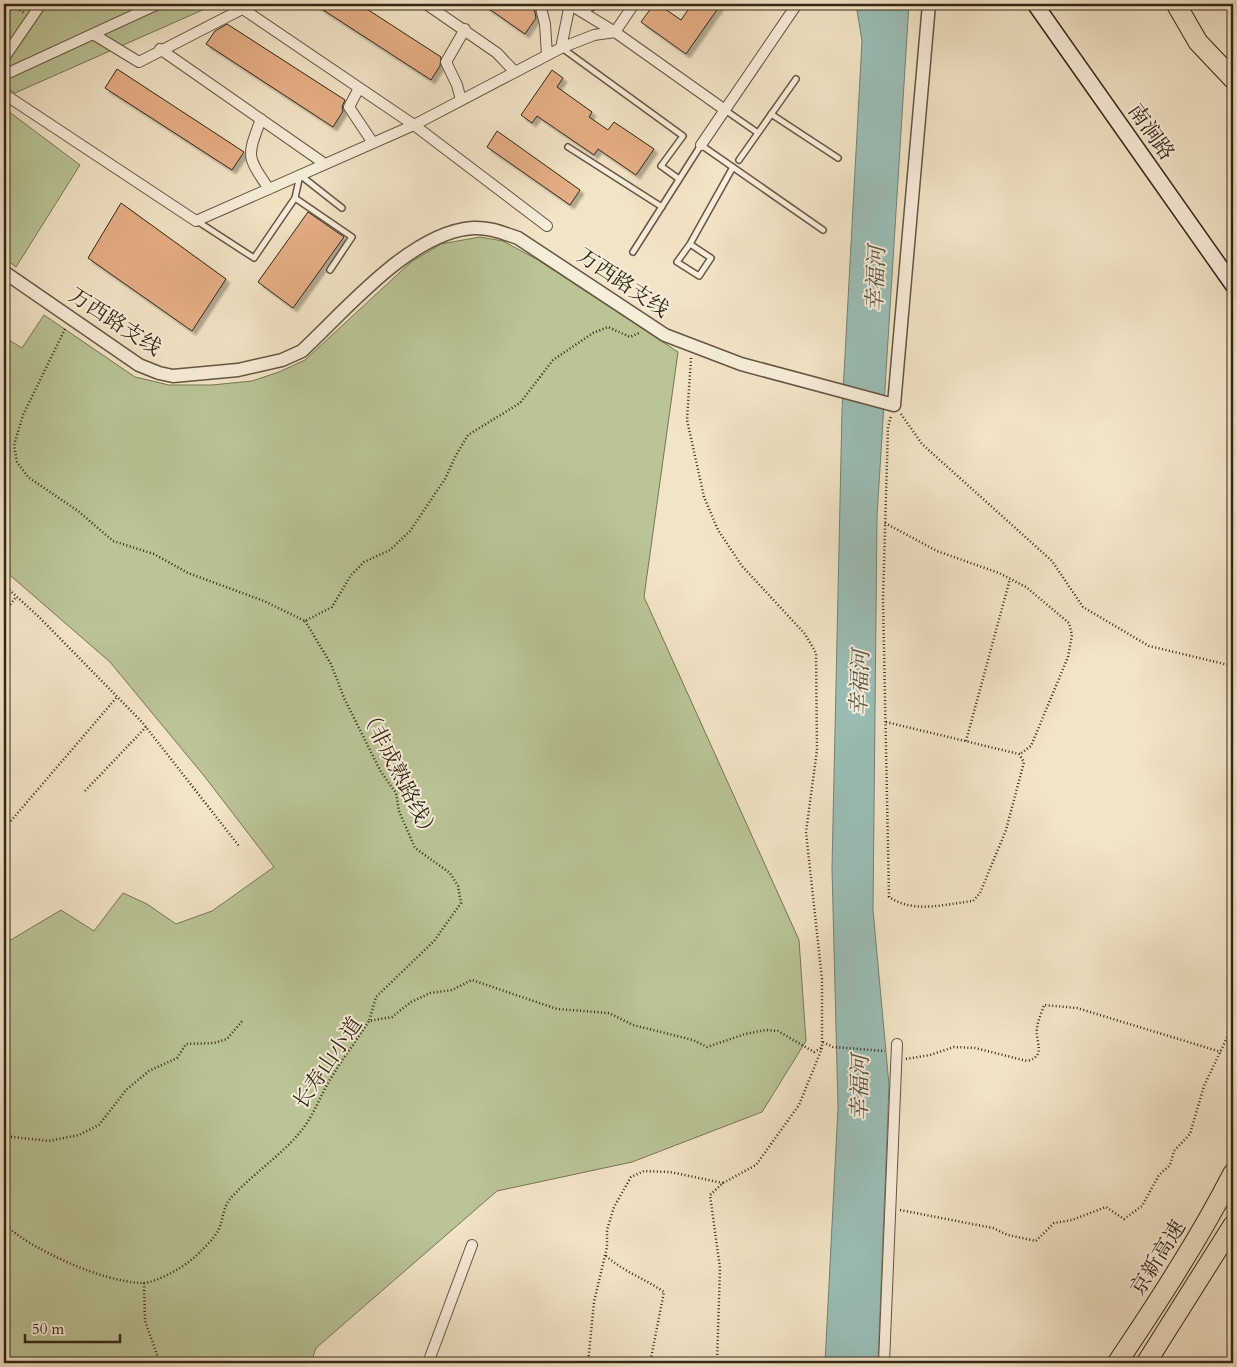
<svg xmlns="http://www.w3.org/2000/svg" width="1237" height="1367" viewBox="0 0 1237 1367" font-family="Cardo,'Noto Serif SC',serif">
  <style>
    .green { fill: #bac495; stroke: #767656 }
    .water { fill: #9bbeb6; stroke: #718276 }
    .building { fill: #e6ae86; stroke: #332717; filter: url(#shadow) }
    .lines { fill: none; stroke-linecap: round; stroke-linejoin: round }
    .service-casing { stroke: #635643; stroke-width: 8 }
    .minor-casing { stroke: #635643; stroke-width: 12 }
    .tertiary-casing { stroke: #635643; stroke-width: 15 }
    .secondary-casing { stroke: #332717; stroke-width: 18 }
    .motorway-casing { stroke: #332717; stroke-width: 21 }
    .path { stroke: #332717; stroke-width: 2.5; stroke-dasharray: 1 2.5; stroke-linecap: butt }
    .service { stroke: #f7edda; stroke-width: 5 }
    .minor { stroke: #f7edda; stroke-width: 10 }
    .tertiary { stroke: #f7edda; stroke-width: 12 }
    .secondary { stroke: #f7edda; stroke-width: 15 }
    .motorway { stroke: #f2e4c6; stroke-width: 19 }
    .labels { text-anchor: middle; dominant-baseline: central; stroke-width: 4; stroke-linejoin: round; paint-order: stroke }
    .street-label { font-size: 21px; fill: #332717; stroke: #f7edda }
    .water-label { font-size: 22px; font-style: italic; fill: #525447; stroke: #f7edda }
  </style>
  <defs>
    <filter id="shadow"><feDropShadow dx="4" dy="4" stdDeviation="1" flood-color="#0004"/></filter>
  </defs>
  <rect width="100%" height="100%" fill="#f2e4c6"/>
  <filter id="stains"><feTurbulence type="fractalNoise" baseFrequency=".004" numOctaves="4"/><feColorMatrix values="0 0 0 0 .2 0 0 0 0 .09 0 0 0 0 .02 0 0 0 .5 -.17"/></filter>
  <radialGradient id="worn" r=".72"><stop offset=".6" stop-color="#630" stop-opacity="0"/><stop offset="1" stop-color="#630" stop-opacity=".3"/></radialGradient>
  <path class="green" d="M 4,4 L 216,4 L 15,93 L 4,86 Z
    M 4,108 L 80,165 L 16,267 L 4,258 Z
    M 480,237 L 503,241 L 538,260 L 678,352 L 644,597 L 799,940 L 806,1041 L 762,1112 L 632,1162 L 497,1191 L 316,1348 L 311,1363 L 4,1363 L 4,944 L 61,910 L 94,931 L 123,893 L 147,904 L 176,924 L 212,911 L 274,867 L 205,777 L 110,662 L 4,570 L 4,337 L 22,348 L 44,315 L 135,377 L 169,385 L 212,385 L 252,381 L 279,372 L 305,360 L 411,262 L 441,244 Z"/>
  <path class="water" d="M 856,4 L 909,4 L 877,516 L 873,910 L 889,1085 L 878,1363 L 825,1363 L 838,1108 L 832,868 L 842,411 L 862,41 Z"/>
  <path class="building" d="M 314,4 L 359,4 L 441,57 L 440,66 L 431,80 Z
    M 482,4 L 528,4 L 534,8 L 536,18 L 525,34 Z
    M 654,4 L 658,4 L 681,20 L 692,4 L 721,4 L 686,54 L 641,22 Z
    M 227,24 L 345,100 L 342,107 L 343,111 L 333,127 L 206,44 L 215,31 Z
    M 117,69 L 244,152 L 232,170 L 105,88 Z
    M 552,70 L 563,78 L 557,87 L 592,112 L 589,117 L 608,130 L 614,122 L 654,149 L 636,175 L 598,149 L 594,155 L 537,116 L 532,123 L 521,115 Z
    M 497,131 L 580,190 L 570,205 L 487,147 Z
    M 121,203 L 226,279 L 192,331 L 88,258 Z
    M 308,212 L 344,237 L 293,308 L 258,282 Z"/>
  <g class="lines">
    <g class="service-casing">
      <path id="service" d="M 584,12 L 598,4
        M 562,48 L 683,136 L 661,166 L 679,179
        M 725,110 L 758,133 L 796,79
        M 771,114 L 838,158
        M 568,147 L 662,207
        M 739,160 L 758,133
        M 295,198 L 352,237 L 330,270
        M 197,221 L 254,258 L 295,198 L 300,175 L 342,208
        M 690,244 L 711,258 L 699,276 L 677,262 Z
        M 690,244 L 733,167
        M 633,252 L 701,145 L 823,230"/>
    </g>
    <g class="minor-casing">
      <path id="minor" d="M 239,4 L 243,9 L 414,125 L 547,226
        M 426,4 L 497,53 L 515,72
        M 540,4 L 545,24 L 547,55
        M 569,4 L 615,32 L 725,110
        M 93,34 L 139,62 L 252,4
        M 561,48 L 570,4
        M 160,49 L 325,164
        M 4,58 L 41,4
        M 4,75 L 158,4
        M 359,88 L 349,107 L 373,143
        M 4,94 L 196,221 L 414,125 L 561,48 L 594,35 L 615,32 L 634,4
        M 461,100 L 457,85 L 446,62 L 465,29
        M 261,119 C 247,157 246,155 269,189
        M 701,145 L 797,4
        M 428,1363 L 472,1245
        M 884,1363 L 897,1044"/>
    </g>
    <g class="tertiary-casing">
      <path id="tertiary" d="M 4,272 L 139,365 L 159,373 L 173,376 L 238,370 L 282,360 L 302,351 C 346,310 411,232 473,228 C 489,227 503,233 518,238 L 665,335 L 741,364 L 894,405 L 929,4"/>
    </g>
    <g class="secondary-casing">
      <path id="secondary" d="M 1035,4 L 1233,285"/>
    </g>
    <g class="motorway-casing">
      <path id="motorway" d="M 1176,4 L 1198,42 L 1233,79
        M 1117,1363 C 1158,1302 1199,1239 1233,1173
        M 1146,1363 L 1233,1225"/>
    </g>
    <path class="path" d="M 11,4 L 24,13
      M 65,329 L 23,415 L 14,445 L 17,462 L 28,477 L 78,511 L 113,541 L 154,554 L 188,573 L 264,601 L 305,621 L 332,607 L 351,575 L 364,562 L 390,550 L 410,531 L 445,479 L 456,455 L 468,435 L 520,403 L 553,360 L 593,333 L 608,327 L 630,337 L 639,333
      M 691,358 L 687,420 L 704,497 L 718,530 L 742,566 L 805,634 L 816,653 L 817,750 L 806,832 L 822,979 L 822,1048 L 799,1105 L 756,1165 L 723,1183 L 710,1195 L 720,1268 L 717,1363
      M 901,414 L 922,444 L 1052,561 L 1083,607 L 1149,646 L 1233,666
      M 885,523 L 937,551 L 999,573 L 1026,587 L 1069,623 L 1072,635 L 1068,657 L 1031,746 L 1020,754
      M 4,585 L 39,617 L 142,722 L 239,846
      M 4,613 L 16,597
      M 305,621 L 331,664 L 344,698 L 381,772 L 396,793 L 399,811 L 415,848 L 450,873 L 458,886 L 461,903 L 434,941 L 376,997 L 369,1021
      M 886,722 L 1019,754 L 1024,762 L 1006,830 L 980,893 L 973,901 C 945,904 914,914 889,897 L 883,599 L 888,427 L 891,416
      M 966,741 L 1010,579
      M 85,791 L 146,727
      M 4,829 L 117,697
      M 823,1042 L 833,1047 L 885,1051
      M 906,1059 L 930,1055 L 954,1047 L 975,1048 L 1027,1061 C 1047,1056 1035,1042 1037,1028 C 1038,1020 1042,1012 1044,1005 L 1077,1008 L 1221,1052
      M 4,1136 L 49,1141 L 79,1135 L 99,1125 L 126,1090 L 149,1071 L 177,1058 L 186,1044 L 214,1043 L 227,1039 L 243,1020
      M 900,1210 L 993,1228 L 1008,1235 L 1036,1241 L 1054,1223 L 1072,1220 L 1106,1207 L 1124,1219 L 1142,1206 L 1159,1175 L 1170,1165 L 1174,1151 L 1190,1134 L 1204,1086 L 1233,1025
      M 4,1224 C 32,1250 103,1282 142,1283 C 158,1283 191,1263 201,1251 C 207,1245 214,1238 218,1231 C 223,1221 223,1207 230,1199 C 252,1174 281,1156 301,1131 C 314,1115 321,1094 331,1078 C 343,1058 357,1040 369,1021 L 392,1017 L 411,1002 L 430,993 L 452,990 L 472,980 L 557,1009 L 609,1013 L 633,1025 L 693,1040 L 707,1047 L 745,1034 L 766,1030 L 778,1031 L 814,1052 L 821,1048
      M 606,1256 C 623,1271 645,1279 664,1292 L 650,1363
      M 144,1283 L 145,1321 L 160,1363
      M 588,1363 L 594,1302 L 607,1247 L 607,1230 L 614,1207 L 631,1177 L 644,1171 L 670,1172 L 723,1183"/>
    <use href="#service" class="service"/>
    <use href="#minor" class="minor"/>
    <use href="#tertiary" class="tertiary"/>
    <use href="#secondary" class="secondary"/>
    <use href="#motorway" class="motorway"/>
  </g>
  <g class="labels">
    <g class="street-label">
      <text transform="translate(1151 132) rotate(55)">南涧路</text>
      <text transform="translate(623 283) rotate(34)">万西路支线</text>
      <text transform="translate(115 322) rotate(33)">万西路支线</text>
      <text transform="translate(399 774) rotate(63)">（非成熟路线）</text>
      <text transform="translate(328 1063) rotate(-56)">长寿山小道</text>
      <text transform="translate(1158 1258) rotate(-58)">京新高速</text>
    </g>
    <g class="water-label">
      <text transform="translate(876 279) rotate(-88)">幸福河</text>
      <text transform="translate(860 683) rotate(-88)">幸福河</text>
      <text transform="translate(860 1088) rotate(-89)">幸福河</text>
    </g>
  </g>
  <rect width="1237" height="1367" fill="none" stroke="#f2e4c6" stroke-width="20"/>
  <rect x="5" y="5" width="1227" height="1357" fill="none" stroke="#332717" stroke-width="2.5"/>
  <rect x="10" y="10" width="1217" height="1347" fill="none" stroke="#332717"/>
  <path d="M25 1334v8h95v-8" fill="none" stroke="#332717" stroke-width="2.5"/>
  <text x="32" y="1334" font-size="15" fill="#332717" stroke="#f7edda" stroke-width="4" paint-order="stroke">50 m</text>
  <rect width="100%" height="100%" filter="url(#stains)"/>
  <rect width="100%" height="100%" fill="url(#worn)"/>
</svg>
